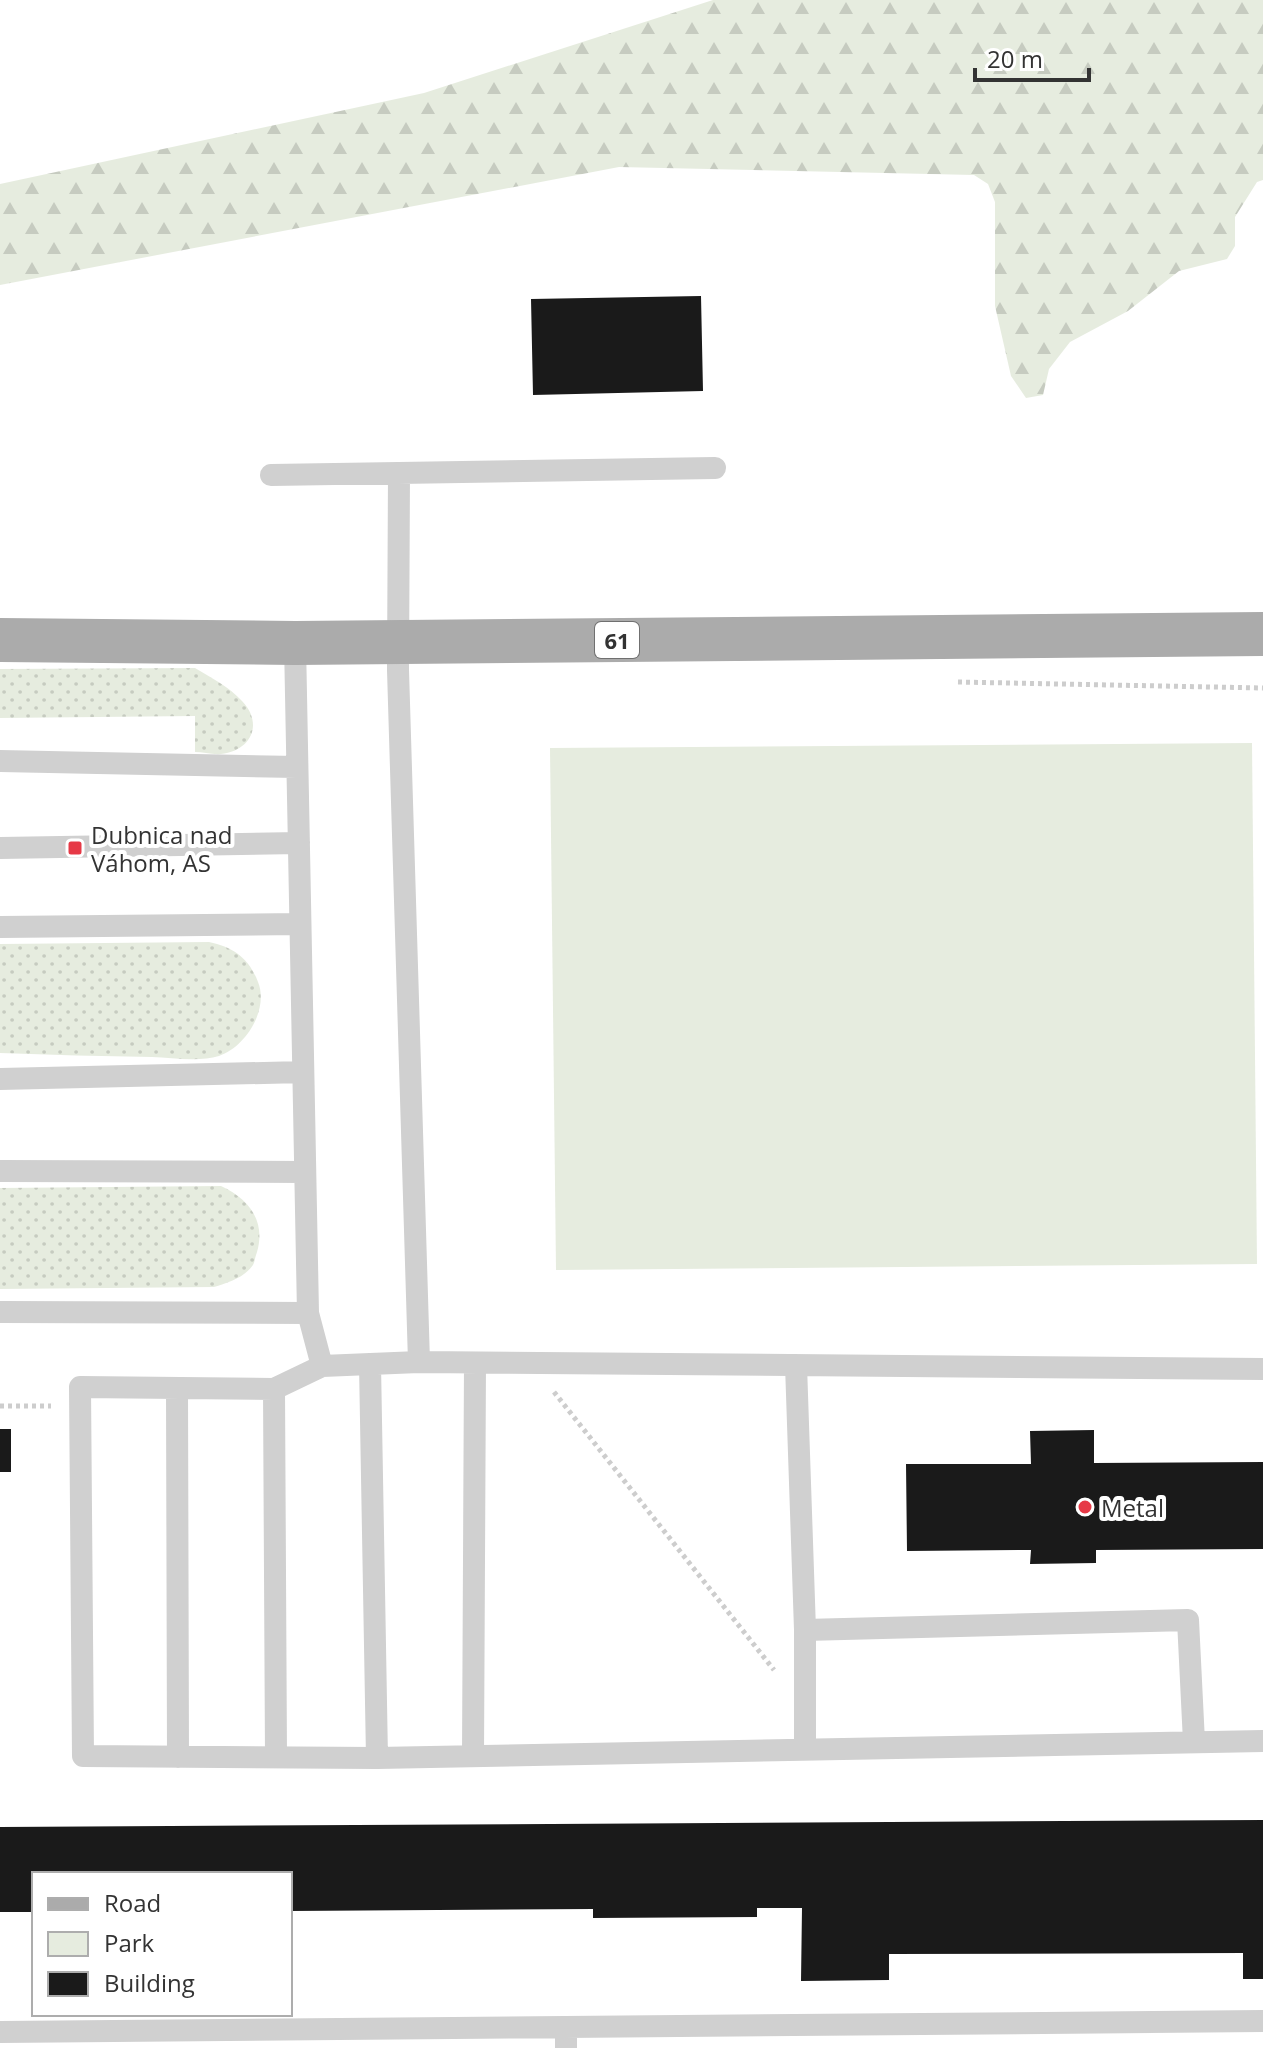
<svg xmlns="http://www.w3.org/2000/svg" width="1263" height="2048" viewBox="0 0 1263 2048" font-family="'Open Sans',sans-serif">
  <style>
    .grass { fill: url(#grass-dots) }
    .forest { fill: url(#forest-firs) }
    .green { fill: #e6ecdf }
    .building { fill: #1a1a1a }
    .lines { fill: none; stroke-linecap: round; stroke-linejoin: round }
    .path { stroke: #cdcdcd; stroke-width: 5; stroke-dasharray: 4 4; stroke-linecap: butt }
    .service { stroke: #d0d0d0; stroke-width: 22 }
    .primary { stroke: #ababab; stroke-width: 44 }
    .poi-dot { fill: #e63946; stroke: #fff; stroke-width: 3 }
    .labels { text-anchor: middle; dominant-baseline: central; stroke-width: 8; stroke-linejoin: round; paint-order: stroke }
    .shield { fill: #fff; stroke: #707070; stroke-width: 2 }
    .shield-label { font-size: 22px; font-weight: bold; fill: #333 }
    .poi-label { font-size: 24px; fill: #333; stroke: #fff; text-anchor: start }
  </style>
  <defs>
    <pattern id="grass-dots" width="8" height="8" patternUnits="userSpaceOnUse" patternTransform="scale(2)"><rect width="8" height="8" fill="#e6ecdf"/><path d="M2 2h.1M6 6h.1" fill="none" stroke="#c6cbc0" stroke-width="1.8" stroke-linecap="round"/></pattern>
    <pattern id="forest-firs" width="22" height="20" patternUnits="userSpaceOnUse" patternTransform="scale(2)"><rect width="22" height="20" fill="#e6ecdf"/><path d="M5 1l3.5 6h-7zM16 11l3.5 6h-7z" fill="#c6cbc0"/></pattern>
  </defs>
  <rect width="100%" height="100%" fill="#fff"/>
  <path class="grass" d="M 195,668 C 212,678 229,687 242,701 C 264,724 251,751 221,754 C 213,755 203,752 195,752 L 195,716 L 0,718 L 0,669 Z
    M 209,942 C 233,947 249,958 258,982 C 269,1009 246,1047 219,1056 C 200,1062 173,1058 152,1057 C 102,1056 51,1055 0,1053 L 0,944 Z
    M 221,1186 C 249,1199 266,1221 257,1252 C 255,1257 255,1261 253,1265 C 244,1278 227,1283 214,1287 L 0,1289 L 0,1188 Z"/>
  <path class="forest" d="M 713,0 L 1263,0 L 1263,180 L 1257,182 L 1235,217 L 1235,246 L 1227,259 L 1179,271 L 1128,311 L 1070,342 L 1049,369 L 1043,395 L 1026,398 L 1011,376 L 995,306 L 995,202 L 988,184 L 974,175 L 619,167 L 0,285 L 0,184 L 424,93 Z"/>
  <path class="green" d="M 1252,743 L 1257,1264 L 556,1270 L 550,748 Z"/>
  <path class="building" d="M 701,296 L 703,391 L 533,395 L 531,299 Z
    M 0,1429 L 11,1429 L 11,1472 L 0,1472 Z
    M 1094,1430 L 1094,1463 L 1263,1462 L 1263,1549 L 1096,1550 L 1096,1563 L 1030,1564 L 1031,1550 L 907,1551 L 906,1464 L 1031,1464 L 1030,1431 Z
    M 1263,1820 L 1263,1979 L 1243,1979 L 1243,1953 L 889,1954 L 889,1980 L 801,1981 L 802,1908 L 757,1908 L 757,1917 L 593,1918 L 593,1909 L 290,1911 L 290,1874 L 34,1874 L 34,1912 L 0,1912 L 0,1827 Z"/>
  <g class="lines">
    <path class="path" d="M 958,682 L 1263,688
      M 554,1392 L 774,1670
      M 0,1406 L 51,1406"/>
    <path class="service" d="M 399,473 L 398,670 L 419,1362
      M 271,475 L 715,468
      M 295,643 L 308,1313 L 322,1366
      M 0,761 L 297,767
      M 0,848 L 299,843
      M 0,927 L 300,924
      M 0,1079 L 303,1072
      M 0,1171 L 305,1172
      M 0,1312 L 308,1313
      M 370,1364 L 377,1758
      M 796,1365 L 805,1630 L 805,1749
      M 1263,1369 L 419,1362 L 322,1366 L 274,1389 L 80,1387 L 83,1756 L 377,1758 L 1263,1741
      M 177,1388 L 178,1757
      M 274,1389 L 276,1757
      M 805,1630 L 1188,1620 L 1194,1742
      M 473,1756 L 475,1363
      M 566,2027 L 566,2048
      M 0,2032 L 1263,2021"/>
    <path class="primary" d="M 0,640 L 295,643 L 1263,634"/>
  </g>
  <g class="poi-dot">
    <rect x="67" y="840" width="16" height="16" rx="4"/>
    <circle cx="1085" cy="1507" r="8"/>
  </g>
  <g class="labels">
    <rect class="shield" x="595" y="622" width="44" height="36" rx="6"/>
    <g class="shield-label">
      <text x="617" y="640">61</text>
    </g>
    <g class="poi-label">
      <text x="91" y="834">Dubnica nad<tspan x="91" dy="28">Váhom, AS</tspan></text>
      <text x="1101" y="1507">Metal</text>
    </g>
  </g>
  <rect x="32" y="1872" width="260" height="144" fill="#ffffff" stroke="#adadad" stroke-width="2"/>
  <rect x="48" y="1898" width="40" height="12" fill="#ababab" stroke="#adadad" stroke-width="2"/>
  <text x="104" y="1912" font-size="24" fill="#333333">Road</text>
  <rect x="48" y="1932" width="40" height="24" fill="#e6ecdf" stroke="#adadad" stroke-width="2"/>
  <text x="104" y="1952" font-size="24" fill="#333333">Park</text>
  <rect x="48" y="1972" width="40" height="24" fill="#1a1a1a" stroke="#adadad" stroke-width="2"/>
  <text x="104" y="1992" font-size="24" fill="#333333">Building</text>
  <path d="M975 68v12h114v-12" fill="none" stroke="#333333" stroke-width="4"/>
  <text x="987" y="68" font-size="24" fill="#333333" stroke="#ffffff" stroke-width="6" paint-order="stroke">20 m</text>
</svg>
